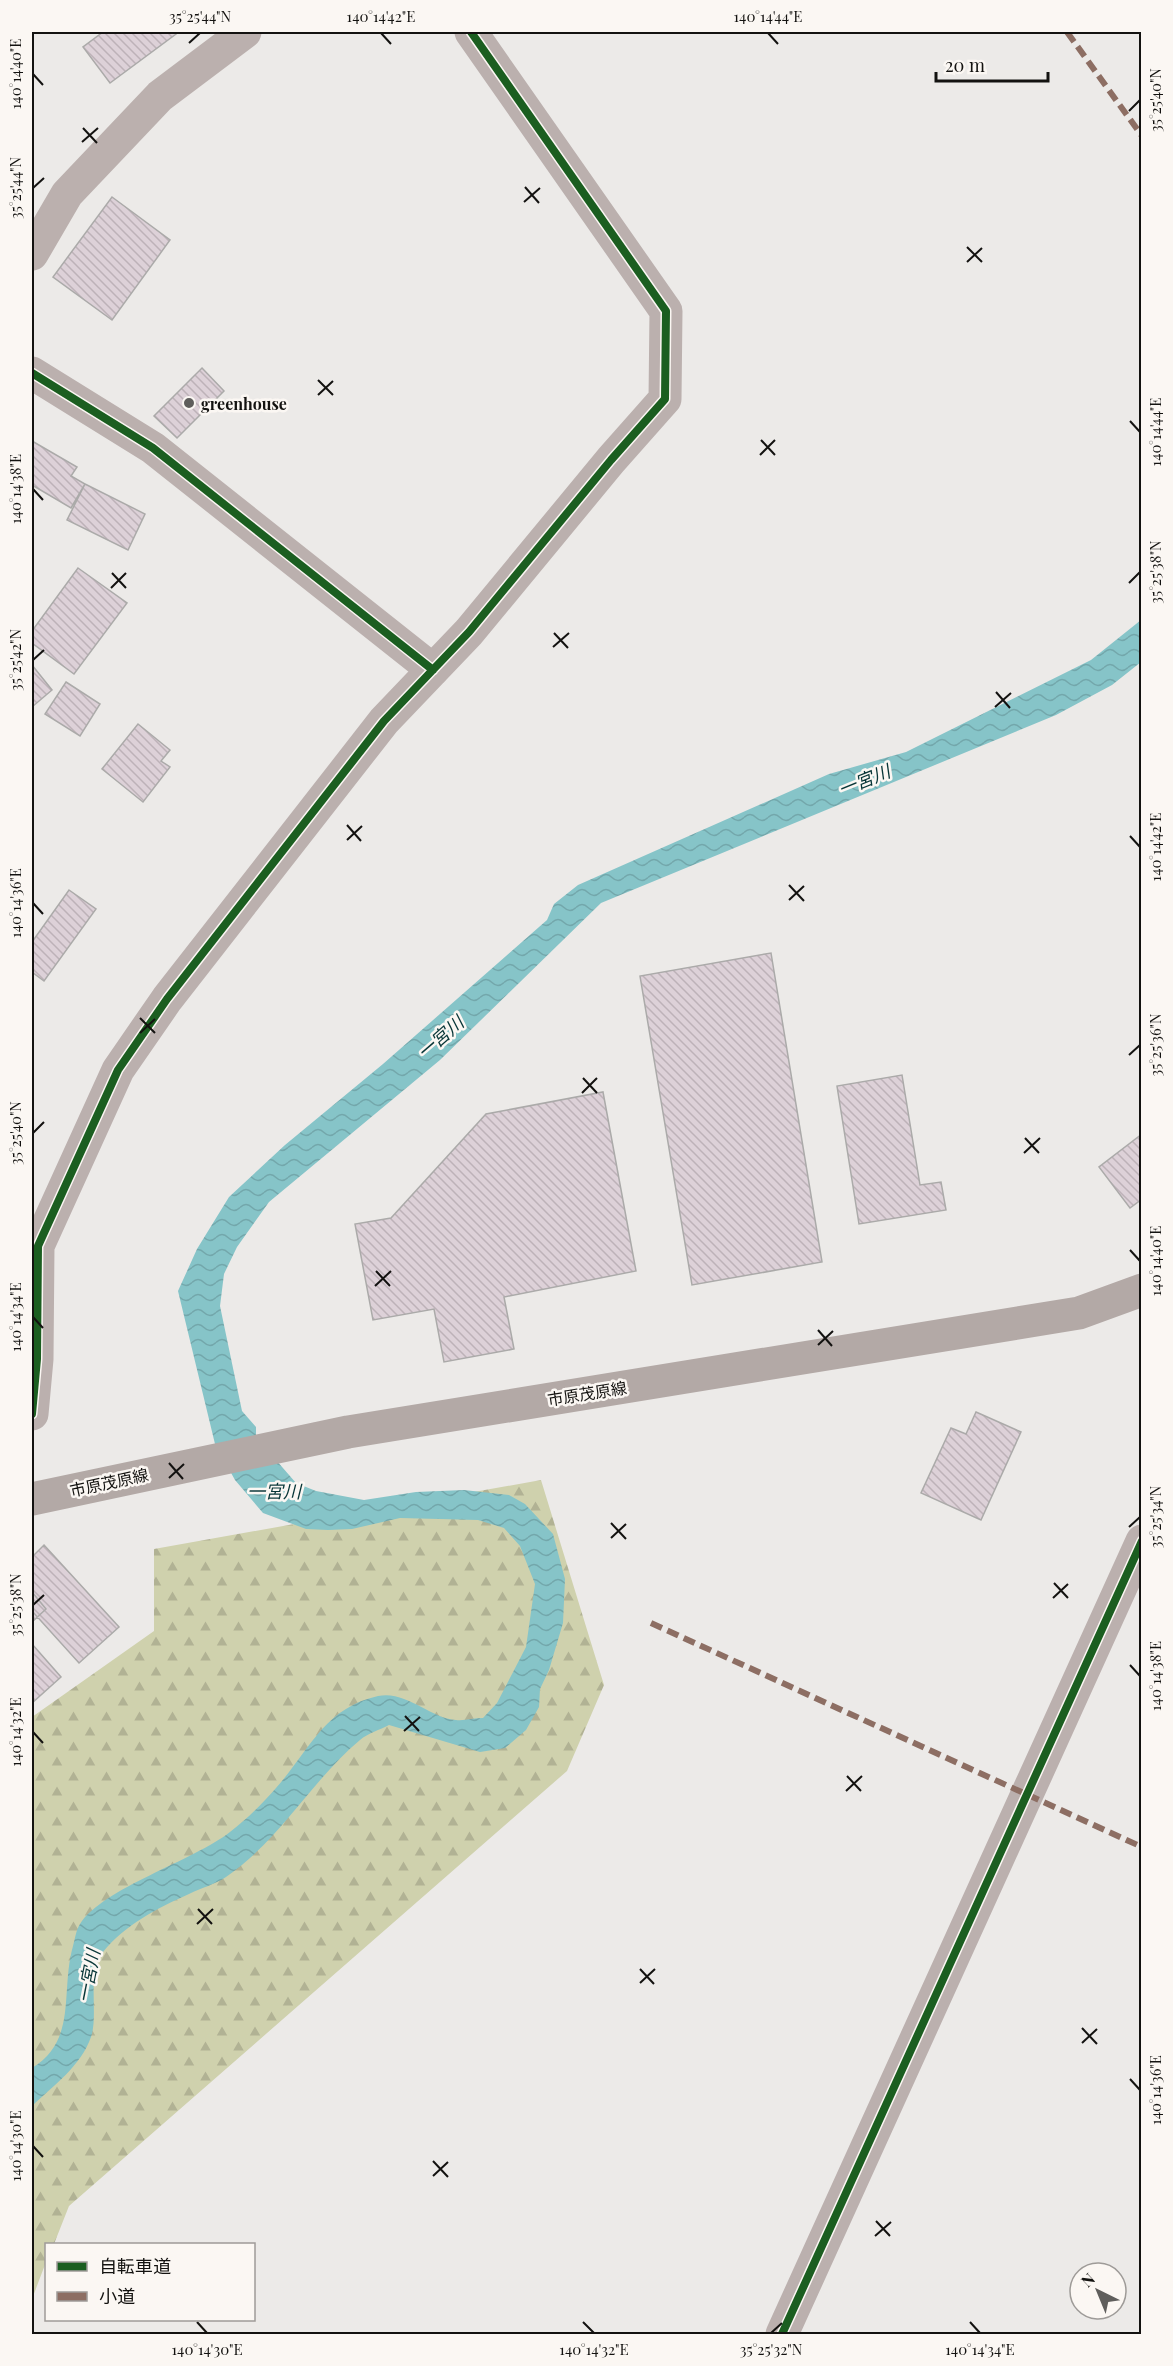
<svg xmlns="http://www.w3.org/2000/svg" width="1173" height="2366" viewBox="0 0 1173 2366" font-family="'Playfair Display','Noto Sans JP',serif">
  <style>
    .forest { fill: url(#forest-firs) }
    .water { fill: url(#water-waves) }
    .building { fill: url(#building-back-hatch); stroke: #abaaa9; stroke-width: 1.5 }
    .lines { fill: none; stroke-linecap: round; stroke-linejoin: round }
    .street { stroke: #bbb0ae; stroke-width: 33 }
    .primary { stroke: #b3a9a6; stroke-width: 33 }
    .quiet { stroke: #8d6e63; stroke-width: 6; stroke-dasharray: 12 6; stroke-linecap: butt }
    .cycleway-casing { stroke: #fbf7f3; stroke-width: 11 }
    .cycleway { stroke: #1b5e20; stroke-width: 8 }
    .ticks { fill: none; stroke: #131210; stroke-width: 2 }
    .poi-dot { fill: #5f5e5c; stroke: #fbf7f3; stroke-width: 2 }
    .labels { text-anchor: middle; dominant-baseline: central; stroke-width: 5; stroke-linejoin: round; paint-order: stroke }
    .poi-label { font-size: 16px; font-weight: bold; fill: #131210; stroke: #fbf7f3; text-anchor: start }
    .street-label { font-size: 16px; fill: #131210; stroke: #fbf7f3 }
    .water-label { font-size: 18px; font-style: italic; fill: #073537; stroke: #fbf7f3 }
    .neatline { fill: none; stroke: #131210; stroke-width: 2 }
    .ticks-label { font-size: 15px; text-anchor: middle; fill: #131210 }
  </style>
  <defs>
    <pattern id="forest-firs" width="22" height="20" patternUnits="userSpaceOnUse" patternTransform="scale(1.5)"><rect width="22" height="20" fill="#cfd1ad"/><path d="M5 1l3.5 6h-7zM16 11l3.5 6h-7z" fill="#b1b294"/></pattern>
    <pattern id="water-waves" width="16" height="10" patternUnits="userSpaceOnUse" patternTransform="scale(1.5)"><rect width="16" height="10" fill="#86c4c8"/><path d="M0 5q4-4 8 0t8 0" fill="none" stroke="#73a7ab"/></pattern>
    <pattern id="building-back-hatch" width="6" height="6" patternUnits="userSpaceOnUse" patternTransform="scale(1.5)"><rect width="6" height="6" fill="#ddd1d8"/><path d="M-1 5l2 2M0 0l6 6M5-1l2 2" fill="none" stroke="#bdb2b8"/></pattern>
  </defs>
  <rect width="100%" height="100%" fill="#eceae8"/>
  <path class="forest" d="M 541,1480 L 604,1685 L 567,1771 L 69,2206 L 54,2244 L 46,2244 L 46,2262 L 32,2299 L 32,1717 L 154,1631 L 154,1549 Z"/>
  <path class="water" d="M 1141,620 L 1141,662 L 1112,685 L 1056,715 L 601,903 L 440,1060 L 269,1202 L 237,1247 L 224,1274 L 220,1306 L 242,1411 L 256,1427 L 256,1437 L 296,1483 L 316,1491 L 364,1500 L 416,1492 L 464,1490 L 509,1495 L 525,1504 L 553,1534 L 565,1579 L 563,1623 L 549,1670 L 540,1689 L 539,1707 L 526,1730 L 505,1748 L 480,1752 L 389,1725 C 380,1730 368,1733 360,1740 C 311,1781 280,1840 226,1877 C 216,1884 201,1888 189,1894 C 157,1908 125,1925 103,1952 C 86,1972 99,2014 91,2037 C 81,2066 53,2086 32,2106 L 32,2068 C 78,2040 60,1992 73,1946 C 75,1939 76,1930 80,1924 C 103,1888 193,1861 230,1832 C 246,1820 263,1803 276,1788 C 309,1751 324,1708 378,1696 C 406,1690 430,1718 456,1720 C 464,1721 474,1718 483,1718 L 497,1703 L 526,1647 L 535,1584 L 520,1546 L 504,1528 L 478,1520 L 400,1518 L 352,1529 L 328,1530 L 306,1529 L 263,1513 L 235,1480 L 215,1444 L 178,1291 L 197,1249 L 229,1197 L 285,1145 L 383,1064 L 547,920 L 554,904 L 578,885 L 829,774 L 906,752 L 1091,660 Z"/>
  <path class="building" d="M 103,32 L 173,32 L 176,34 L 110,83 L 83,47 Z
    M 112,197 L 170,240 L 112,320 L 53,277 Z
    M 202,368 L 224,391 L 177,438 L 154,416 Z
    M 32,441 L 77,467 L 71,476 L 85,484 L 71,508 L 32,485 Z
    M 85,484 L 145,514 L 128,550 L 67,520 Z
    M 78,568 L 127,603 L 74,674 L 32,643 L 32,631 Z
    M 32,665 L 52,690 L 32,707 Z
    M 66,682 L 100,704 L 80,736 L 45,714 Z
    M 138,724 L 170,750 L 161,761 L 170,767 L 143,802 L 102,769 Z
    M 69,890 L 96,909 L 44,981 L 32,972 L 32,942 Z
    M 771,953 L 822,1262 L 692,1285 L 640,976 Z
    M 902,1075 L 920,1185 L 941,1182 L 946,1210 L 859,1224 L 837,1086 Z
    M 603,1092 L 636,1271 L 504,1297 L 514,1349 L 444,1362 L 434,1309 L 373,1320 L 355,1224 L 391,1218 L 486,1114 Z
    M 1142,1134 L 1142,1199 L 1130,1208 L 1099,1167 Z
    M 976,1412 L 1021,1432 L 981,1520 L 921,1493 L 951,1428 L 966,1434 Z
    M 44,1545 L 119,1627 L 79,1663 L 32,1611 L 32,1557 Z
    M 32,1592 L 46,1609 L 32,1622 Z
    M 32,1644 L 61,1677 L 32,1703 Z"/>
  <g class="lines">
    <path class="street" d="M 32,254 L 67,194 L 160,96 L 245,32
      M 32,373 L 153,448 L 433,670
      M 32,1414 L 37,1359 L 38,1246 L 118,1070 L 167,999 L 384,721 L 469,632 L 611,460 L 665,399 L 666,311 L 471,32
      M 782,2334 L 1142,1541"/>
    <path class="primary" d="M 32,1499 L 348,1432 L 1079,1313 L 1142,1290"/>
    <path class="quiet" d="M 1067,32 L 1142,136
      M 651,1623 L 1142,1847"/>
    <g class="cycleway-casing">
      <path id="cycleway" d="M 32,373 L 153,448 L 433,670
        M 32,1414 L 37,1359 L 38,1246 L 118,1070 L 167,999 L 384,721 L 469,632 L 611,460 L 665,399 L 666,311 L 471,32
        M 782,2334 L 1142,1541"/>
    </g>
    <use href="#cycleway" class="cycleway"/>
  </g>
  <path class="ticks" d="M 381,33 L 391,44M 768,33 L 778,44M 189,43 L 200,33M 33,74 L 43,85M 1129,111 L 1140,100M 83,128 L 97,143M 82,142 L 98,128M 525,187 L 539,203M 33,188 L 44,178M 524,202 L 540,188M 967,247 L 982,262M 967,262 L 982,248M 318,380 L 333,395M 318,395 L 333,381M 1130,421 L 1140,432M 761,440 L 775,455M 760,455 L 775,440M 33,489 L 43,500M 112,573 L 126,588M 1129,583 L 1140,572M 111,588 L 126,573M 554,633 L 568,648M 553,647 L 569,633M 33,660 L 44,650M 996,692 L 1010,708M 995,707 L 1011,693M 347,825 L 361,841M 1130,836 L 1140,847M 347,840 L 362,826M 789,885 L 804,901M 789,900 L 804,886M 33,903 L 43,914M 140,1018 L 155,1033M 140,1033 L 155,1019M 1129,1055 L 1140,1045M 583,1078 L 597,1093M 582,1093 L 597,1078M 33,1133 L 44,1122M 1025,1138 L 1039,1153M 1024,1153 L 1040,1138M 1130,1250 L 1140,1261M 376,1271 L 390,1286M 375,1286 L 391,1271M 33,1317 L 43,1328M 818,1330 L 832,1346M 818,1345 L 833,1331M 169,1463 L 183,1479M 169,1478 L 184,1464M 611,1523 L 626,1539M 1129,1527 L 1140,1517M 611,1538 L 626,1524M 1054,1583 L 1068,1598M 1053,1598 L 1068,1584M 33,1605 L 44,1595M 1130,1665 L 1140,1676M 405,1716 L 419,1731M 404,1731 L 420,1717M 33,1732 L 43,1743M 847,1776 L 861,1791M 846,1791 L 862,1776M 198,1909 L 212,1924M 197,1924 L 213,1909M 640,1969 L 654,1984M 640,1983 L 655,1969M 1082,2028 L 1097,2044M 1082,2043 L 1097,2029M 1130,2079 L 1140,2090M 33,2146 L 43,2157M 433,2161 L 448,2177M 433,2176 L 448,2162M 876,2221 L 890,2236M 875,2236 L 891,2222M 197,2322 L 207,2333M 583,2322 L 594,2333M 970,2322 L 980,2333M 771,2333 L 782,2323"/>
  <circle class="poi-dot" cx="189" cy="403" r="6"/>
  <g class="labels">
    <g class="poi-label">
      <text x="201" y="403">greenhouse</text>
    </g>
    <g class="street-label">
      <text transform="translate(587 1393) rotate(-9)">市原茂原線</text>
      <text transform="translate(109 1482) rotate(-12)">市原茂原線</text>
    </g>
    <g class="water-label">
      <text transform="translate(864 780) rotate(-22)">一宮川</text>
      <text transform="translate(440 1037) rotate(-41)">一宮川</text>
      <text x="274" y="1491">一宮川</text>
      <text transform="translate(88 1976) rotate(-79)">一宮川</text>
    </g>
  </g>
  <rect width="1173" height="2366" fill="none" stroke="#fbf7f3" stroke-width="66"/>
  <rect x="45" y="2243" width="210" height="78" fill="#fbf7f3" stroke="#9e9b98" stroke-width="1.5"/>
  <rect x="57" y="2262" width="30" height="9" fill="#1b5e20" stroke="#9e9b98" stroke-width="1.5"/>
  <text x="99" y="2273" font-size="18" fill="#131210">自転車道</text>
  <rect x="57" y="2292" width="30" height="9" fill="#8d6e63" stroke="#9e9b98" stroke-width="1.5"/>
  <text x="99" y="2303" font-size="18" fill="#131210">小道</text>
  <g transform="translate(1098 2291) rotate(317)"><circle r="28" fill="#fbf7f3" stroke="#9e9b98" stroke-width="1.5"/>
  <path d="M0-4.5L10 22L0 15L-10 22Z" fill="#5f5e5c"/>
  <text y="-9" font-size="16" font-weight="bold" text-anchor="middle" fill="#131210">N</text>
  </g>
  <path d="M936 72v9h112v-9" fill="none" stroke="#131210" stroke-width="3"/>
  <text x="945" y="72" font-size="18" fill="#131210" stroke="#fbf7f3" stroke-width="4.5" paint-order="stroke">20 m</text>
  <rect x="33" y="33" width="1107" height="2300" class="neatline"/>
  <g class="ticks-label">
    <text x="200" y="22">35°25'44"N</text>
    <text x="381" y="22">140°14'42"E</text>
    <text x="768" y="22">140°14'44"E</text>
    <text transform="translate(16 74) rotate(-90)" y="5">140°14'40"E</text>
    <text transform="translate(1156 100) rotate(-90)" y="5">35°25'40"N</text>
    <text transform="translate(16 188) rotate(-90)" y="5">35°25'44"N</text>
    <text transform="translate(1156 432) rotate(-90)" y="5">140°14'44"E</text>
    <text transform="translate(16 489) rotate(-90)" y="5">140°14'38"E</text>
    <text transform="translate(1156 572) rotate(-90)" y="5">35°25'38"N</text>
    <text transform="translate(16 660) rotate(-90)" y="5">35°25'42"N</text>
    <text transform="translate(1156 847) rotate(-90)" y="5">140°14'42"E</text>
    <text transform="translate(16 903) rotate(-90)" y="5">140°14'36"E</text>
    <text transform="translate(1156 1045) rotate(-90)" y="5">35°25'36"N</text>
    <text transform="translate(16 1133) rotate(-90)" y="5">35°25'40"N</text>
    <text transform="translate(1156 1261) rotate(-90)" y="5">140°14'40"E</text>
    <text transform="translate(16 1317) rotate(-90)" y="5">140°14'34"E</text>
    <text transform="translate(1156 1517) rotate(-90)" y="5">35°25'34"N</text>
    <text transform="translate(16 1605) rotate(-90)" y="5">35°25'38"N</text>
    <text transform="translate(1156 1676) rotate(-90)" y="5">140°14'38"E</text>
    <text transform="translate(16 1732) rotate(-90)" y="5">140°14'32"E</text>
    <text transform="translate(1156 2090) rotate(-90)" y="5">140°14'36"E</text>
    <text transform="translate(16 2146) rotate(-90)" y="5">140°14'30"E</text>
    <text x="207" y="2355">140°14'30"E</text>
    <text x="594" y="2355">140°14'32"E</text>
    <text x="771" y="2355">35°25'32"N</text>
    <text x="980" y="2355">140°14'34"E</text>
  </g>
</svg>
